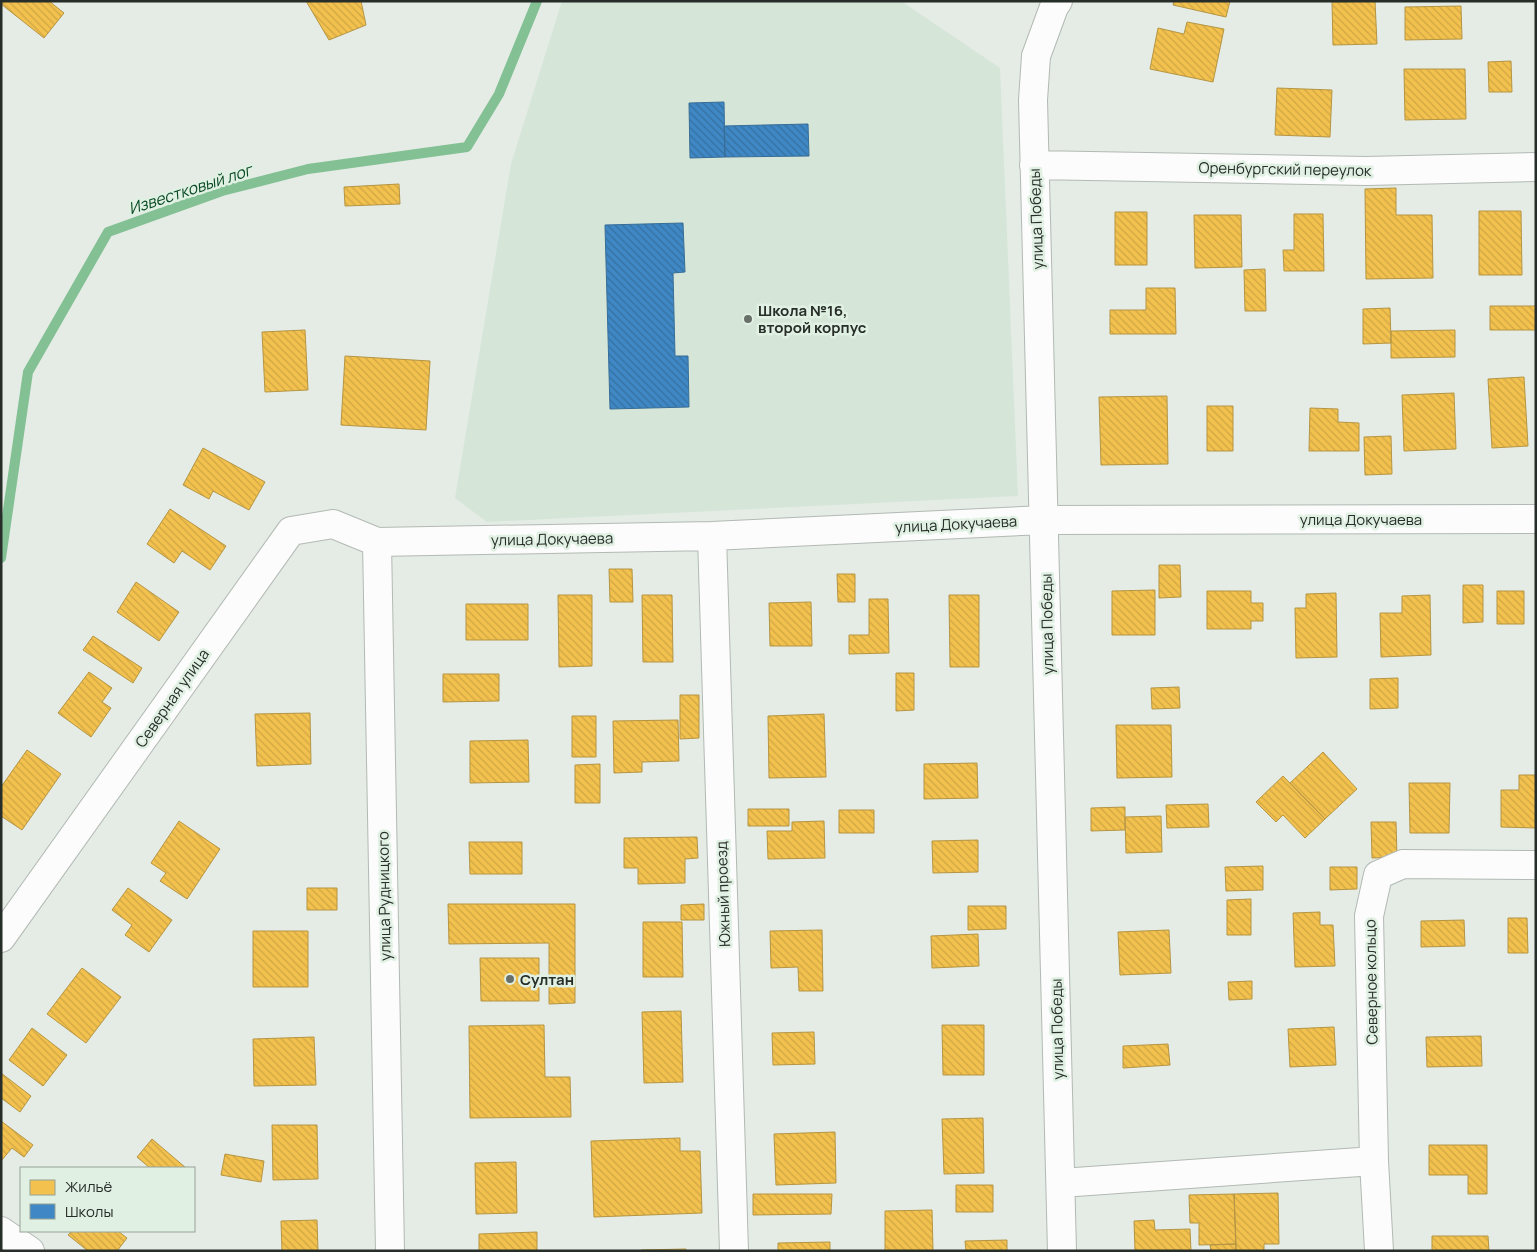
<svg xmlns="http://www.w3.org/2000/svg" width="1537" height="1252" viewBox="0 0 1537 1252" font-family="Manrope,sans-serif">
  <style>
    .built { fill: #d5e5d8 }
    .homes { fill: url(#homes-back-hatch); stroke: #b59543 }
    .schools { fill: url(#schools-back-hatch); stroke: #386d96 }
    .lines { fill: none; stroke-linecap: round; stroke-linejoin: round }
    .stream { stroke: #83c094; stroke-width: 10 }
    .minor-casing { stroke: #b3b9b4; stroke-width: 30 }
    .minor { stroke: #fbfcfb; stroke-width: 28 }
    .poi-dot { fill: #69706a; stroke: #e0f0e3; stroke-width: 2 }
    .labels { text-anchor: middle; dominant-baseline: central; stroke-width: 5; stroke-linejoin: round; paint-order: stroke }
    .street-label { font-size: 15px; fill: #272d28; stroke: #e0f0e3 }
    .poi-label { font-size: 15px; font-weight: bold; fill: #272d28; stroke: #e0f0e3; text-anchor: start }
    .water-label { font-size: 16px; font-style: italic; fill: #084a23; stroke: #e0f0e3 }
  </style>
  <defs>
    <pattern id="homes-back-hatch" width="6" height="6" patternUnits="userSpaceOnUse" patternTransform="scale(1.25)"><rect width="6" height="6" fill="#f2c14e"/><path d="M-1 5l2 2M0 0l6 6M5-1l2 2" fill="none" stroke="#d0a644"/></pattern>
    <pattern id="schools-back-hatch" width="6" height="6" patternUnits="userSpaceOnUse" patternTransform="scale(1.25)"><rect width="6" height="6" fill="#3f88c5"/><path d="M-1 5l2 2M0 0l6 6M5-1l2 2" fill="none" stroke="#3570a0"/></pattern>
  </defs>
  <rect width="100%" height="100%" fill="#e4ece5"/>
  <path class="built" d="M 562,1 L 901,1 L 1000,68 L 1018,496 L 487,522 L 455,498 L 511,164 Z"/>
  <path class="homes" d="M 1,1 L 49,1 L 64,13 L 44,38 L 1,4 Z
    M 306,1 L 361,1 L 366,25 L 329,40 Z
    M 1174,1 L 1230,1 L 1226,17 L 1173,5 Z
    M 1375,1 L 1377,44 L 1333,45 L 1332,2 Z
    M 1461,6 L 1462,39 L 1405,40 L 1405,7 Z
    M 1187,22 L 1224,29 L 1213,82 L 1150,69 L 1158,28 L 1184,34 Z
    M 1511,61 L 1512,92 L 1489,92 L 1488,62 Z
    M 1404,69 L 1465,69 L 1466,119 L 1405,120 Z
    M 1277,88 L 1332,90 L 1330,137 L 1275,135 Z
    M 399,184 L 400,204 L 345,206 L 344,187 Z
    M 1396,188 L 1396,215 L 1432,215 L 1433,278 L 1366,279 L 1365,189 Z
    M 1479,211 L 1521,211 L 1522,275 L 1479,275 Z
    M 1115,212 L 1147,212 L 1147,265 L 1115,265 Z
    M 1294,214 L 1323,214 L 1324,271 L 1284,271 L 1283,250 L 1294,250 Z
    M 1194,215 L 1241,215 L 1242,267 L 1195,268 Z
    M 1265,269 L 1266,311 L 1245,311 L 1244,270 Z
    M 1146,288 L 1175,288 L 1176,334 L 1110,334 L 1110,310 L 1146,310 Z
    M 1490,306 L 1536,306 L 1536,330 L 1490,330 Z
    M 1390,308 L 1391,343 L 1363,344 L 1363,309 Z
    M 305,330 L 308,390 L 265,392 L 262,332 Z
    M 1455,330 L 1455,357 L 1391,358 L 1391,331 Z
    M 345,356 L 430,361 L 426,430 L 341,425 Z
    M 1524,377 L 1528,446 L 1492,448 L 1488,379 Z
    M 1454,393 L 1456,449 L 1404,451 L 1402,395 Z
    M 1167,396 L 1168,464 L 1101,465 L 1099,397 Z
    M 1207,406 L 1233,406 L 1233,451 L 1207,451 Z
    M 1310,408 L 1338,409 L 1338,422 L 1359,423 L 1359,451 L 1309,451 Z
    M 1391,436 L 1392,474 L 1365,475 L 1364,437 Z
    M 203,448 L 265,482 L 249,510 L 213,491 L 209,499 L 183,485 Z
    M 170,509 L 226,546 L 210,570 L 182,551 L 174,563 L 147,544 Z
    M 1159,565 L 1180,565 L 1181,597 L 1159,598 Z
    M 609,569 L 632,569 L 633,602 L 610,602 Z
    M 837,574 L 855,574 L 855,602 L 838,602 Z
    M 136,582 L 179,612 L 159,641 L 117,612 Z
    M 1463,585 L 1483,585 L 1483,622 L 1463,623 Z
    M 1155,590 L 1155,635 L 1112,635 L 1112,591 Z
    M 1207,591 L 1251,591 L 1251,603 L 1263,603 L 1263,621 L 1251,621 L 1251,629 L 1207,629 Z
    M 1497,591 L 1524,591 L 1524,624 L 1497,624 Z
    M 1336,593 L 1337,657 L 1296,658 L 1295,608 L 1306,608 L 1306,594 Z
    M 558,595 L 592,595 L 592,666 L 559,667 Z
    M 642,595 L 672,595 L 673,662 L 643,662 Z
    M 949,595 L 979,595 L 979,667 L 950,667 Z
    M 1430,595 L 1431,655 L 1381,657 L 1380,613 L 1402,613 L 1402,596 Z
    M 869,599 L 888,599 L 889,653 L 849,654 L 849,635 L 869,635 Z
    M 811,602 L 812,646 L 770,646 L 769,603 Z
    M 466,604 L 528,604 L 528,640 L 466,640 Z
    M 93,636 L 142,668 L 133,683 L 83,650 Z
    M 89,672 L 112,688 L 102,702 L 111,708 L 91,737 L 58,713 Z
    M 896,673 L 914,673 L 914,710 L 896,711 Z
    M 443,674 L 499,674 L 499,701 L 443,702 Z
    M 1398,678 L 1398,708 L 1370,709 L 1370,679 Z
    M 1179,687 L 1180,708 L 1152,709 L 1151,688 Z
    M 680,695 L 699,695 L 699,738 L 680,739 Z
    M 310,713 L 311,764 L 257,766 L 255,714 Z
    M 824,714 L 826,777 L 769,778 L 768,716 Z
    M 572,716 L 596,716 L 596,757 L 572,757 Z
    M 678,720 L 679,761 L 642,762 L 642,772 L 614,773 L 613,721 Z
    M 1116,725 L 1171,725 L 1172,777 L 1117,778 Z
    M 528,740 L 529,782 L 470,783 L 470,741 Z
    M 27,750 L 61,774 L 22,830 L 1,816 L 1,787 Z
    M 1323,752 L 1357,789 L 1325,819 L 1290,783 Z
    M 977,763 L 978,798 L 924,799 L 924,764 Z
    M 600,764 L 600,803 L 575,803 L 575,765 Z
    M 1519,775 L 1536,775 L 1536,828 L 1501,827 L 1501,790 L 1519,790 Z
    M 1283,776 L 1325,819 L 1305,838 L 1283,815 L 1276,822 L 1256,802 Z
    M 1409,783 L 1450,783 L 1449,833 L 1410,833 Z
    M 1208,804 L 1209,827 L 1167,828 L 1166,805 Z
    M 1125,807 L 1125,830 L 1091,831 L 1091,808 Z
    M 748,809 L 789,809 L 789,826 L 748,826 Z
    M 839,810 L 874,810 L 874,833 L 839,833 Z
    M 1161,816 L 1162,852 L 1126,853 L 1125,817 Z
    M 179,821 L 220,849 L 187,899 L 160,881 L 166,873 L 151,863 Z
    M 824,821 L 825,858 L 768,859 L 767,831 L 792,831 L 792,822 Z
    M 1371,822 L 1396,822 L 1397,857 L 1372,858 Z
    M 697,837 L 698,858 L 685,859 L 685,883 L 638,884 L 638,868 L 624,868 L 624,838 Z
    M 978,840 L 978,872 L 933,873 L 932,841 Z
    M 469,842 L 522,842 L 522,874 L 470,874 Z
    M 1263,866 L 1263,890 L 1226,891 L 1225,867 Z
    M 1330,867 L 1357,867 L 1357,889 L 1330,890 Z
    M 128,888 L 172,920 L 149,952 L 125,935 L 132,925 L 112,910 Z
    M 307,888 L 337,888 L 337,910 L 307,910 Z
    M 1251,899 L 1251,935 L 1227,935 L 1227,900 Z
    M 448,904 L 575,904 L 575,1003 L 549,1004 L 549,943 L 449,944 Z
    M 704,904 L 704,920 L 681,920 L 681,905 Z
    M 968,906 L 1006,906 L 1006,929 L 968,930 Z
    M 1320,912 L 1320,925 L 1333,925 L 1335,966 L 1295,967 L 1293,913 Z
    M 1508,918 L 1527,918 L 1528,953 L 1508,953 Z
    M 1464,920 L 1465,946 L 1421,947 L 1421,921 Z
    M 643,922 L 682,922 L 683,977 L 643,977 Z
    M 822,930 L 823,991 L 799,991 L 798,967 L 771,968 L 770,931 Z
    M 1169,930 L 1171,973 L 1120,975 L 1118,932 Z
    M 253,931 L 308,931 L 308,987 L 253,987 Z
    M 978,934 L 979,966 L 932,968 L 931,936 Z
    M 480,958 L 539,958 L 539,1001 L 481,1001 Z
    M 82,968 L 121,997 L 86,1043 L 47,1014 Z
    M 1252,981 L 1252,999 L 1229,1000 L 1228,982 Z
    M 681,1011 L 683,1082 L 644,1083 L 642,1012 Z
    M 544,1025 L 545,1077 L 570,1077 L 571,1117 L 470,1118 L 469,1026 Z
    M 942,1025 L 984,1025 L 984,1075 L 943,1075 Z
    M 1334,1027 L 1336,1065 L 1290,1067 L 1288,1029 Z
    M 32,1028 L 67,1055 L 43,1086 L 9,1060 Z
    M 814,1032 L 815,1064 L 773,1065 L 772,1033 Z
    M 1481,1036 L 1482,1066 L 1427,1067 L 1426,1037 Z
    M 314,1037 L 316,1085 L 254,1086 L 253,1039 Z
    M 1168,1044 L 1170,1065 L 1123,1068 L 1123,1046 Z
    M 1,1073 L 31,1096 L 20,1112 L 1,1098 Z
    M 983,1118 L 984,1173 L 944,1174 L 942,1119 Z
    M 1,1121 L 33,1145 L 24,1157 L 12,1148 L 1,1161 Z
    M 272,1125 L 317,1125 L 318,1179 L 273,1180 Z
    M 835,1132 L 836,1183 L 776,1185 L 774,1134 Z
    M 680,1138 L 680,1151 L 700,1151 L 702,1213 L 594,1217 L 591,1141 Z
    M 152,1139 L 186,1168 L 150,1168 L 137,1157 Z
    M 1429,1145 L 1487,1145 L 1487,1194 L 1468,1194 L 1468,1175 L 1429,1175 Z
    M 225,1154 L 264,1161 L 261,1182 L 221,1175 Z
    M 516,1162 L 517,1213 L 476,1214 L 475,1163 Z
    M 956,1185 L 993,1185 L 993,1212 L 956,1212 Z
    M 1278,1193 L 1279,1244 L 1264,1244 L 1264,1251 L 1236,1251 L 1234,1194 Z
    M 753,1194 L 832,1194 L 831,1214 L 753,1215 Z
    M 1234,1194 L 1236,1244 L 1199,1245 L 1199,1223 L 1190,1223 L 1189,1195 Z
    M 932,1210 L 933,1251 L 885,1251 L 885,1211 Z
    M 317,1220 L 318,1251 L 282,1251 L 281,1221 Z
    M 1154,1220 L 1155,1230 L 1190,1229 L 1191,1251 L 1135,1251 L 1134,1221 Z
    M 72,1231 L 118,1231 L 127,1238 L 117,1251 L 88,1251 L 68,1235 Z
    M 537,1232 L 537,1251 L 479,1251 L 479,1234 Z
    M 1432,1236 L 1488,1236 L 1489,1251 L 1432,1251 Z
    M 1007,1240 L 1007,1251 L 966,1251 L 965,1241 Z
    M 830,1242 L 830,1251 L 778,1251 L 778,1243 Z
    M 1236,1244 L 1236,1251 L 1211,1251 L 1210,1245 Z
    M 686,1249 L 686,1251 L 641,1251 L 641,1250 Z"/>
  <path class="schools" d="M 724,102 L 725,157 L 690,158 L 689,103 Z
    M 808,124 L 809,156 L 725,157 L 724,126 Z
    M 683,223 L 685,272 L 673,273 L 675,356 L 688,356 L 689,407 L 610,409 L 605,225 Z"/>
  <g class="lines">
    <path class="stream" d="M 1,558 L 28,372 L 108,232 L 222,191 L 308,169 L 467,147 L 499,94 L 537,1"/>
    <g class="minor-casing">
      <path id="minor" d="M 1058,1 L 1054,7 L 1036,56 L 1033,100 L 1062,1251
        M 1034,165 L 1366,171 L 1536,167
        M 712,536 L 734,1251
        M 377,542 L 390,1251
        M 1,938 L 291,531 L 333,524 L 377,542 L 712,536 L 1044,520 L 1536,519
        M 1061,1183 L 1374,1161
        M 1,1231 L 30,1251
        M 1379,1251 L 1374,1161 L 1369,916 L 1378,875 L 1403,864 L 1536,865"/>
    </g>
    <use href="#minor" class="minor"/>
  </g>
  <g class="poi-dot">
    <circle cx="748" cy="319" r="5"/>
    <circle cx="510" cy="979" r="5"/>
  </g>
  <g class="labels">
    <g class="street-label">
      <text transform="translate(1285 169) rotate(1)">Оренбургский переулок</text>
      <text transform="translate(1036 219) rotate(-92)">улица Победы</text>
      <text x="1361" y="519">улица Докучаева</text>
      <text transform="translate(956 524) rotate(-3)">улица Докучаева</text>
      <text transform="translate(552 539) rotate(-1)">улица Докучаева</text>
      <text transform="translate(1047 624) rotate(-91)">улица Победы</text>
      <text transform="translate(172 698) rotate(-55)">Северная улица</text>
      <text transform="translate(723 894) rotate(-92)">Южный проезд</text>
      <text transform="translate(384 896) rotate(-91)">улица Рудницкого</text>
      <text transform="translate(1371 982) rotate(-91)">Северное кольцо</text>
      <text transform="translate(1057 1029) rotate(-91)">улица Победы</text>
    </g>
    <g class="poi-label">
      <text x="758" y="310">Школа №16,<tspan x="758" dy="17">второй корпус</tspan></text>
      <text x="520" y="979">Султан</text>
    </g>
    <g class="water-label">
      <text transform="translate(190 189) rotate(-18)">Известковый лог</text>
    </g>
  </g>
  <rect width="1537" height="1252" fill="none" stroke="#272d28" stroke-width="5"/>
  <rect x="20" y="1167" width="175" height="65" fill="#e0f0e3" stroke="#96a298"/>
  <rect x="30" y="1180" width="25" height="15" fill="#f2c14e" stroke="#96a298"/>
  <text x="65" y="1192" font-size="15" fill="#272d28">Жильё</text>
  <rect x="30" y="1204" width="25" height="15" fill="#3f88c5" stroke="#96a298"/>
  <text x="65" y="1217" font-size="15" fill="#272d28">Школы</text>
</svg>
